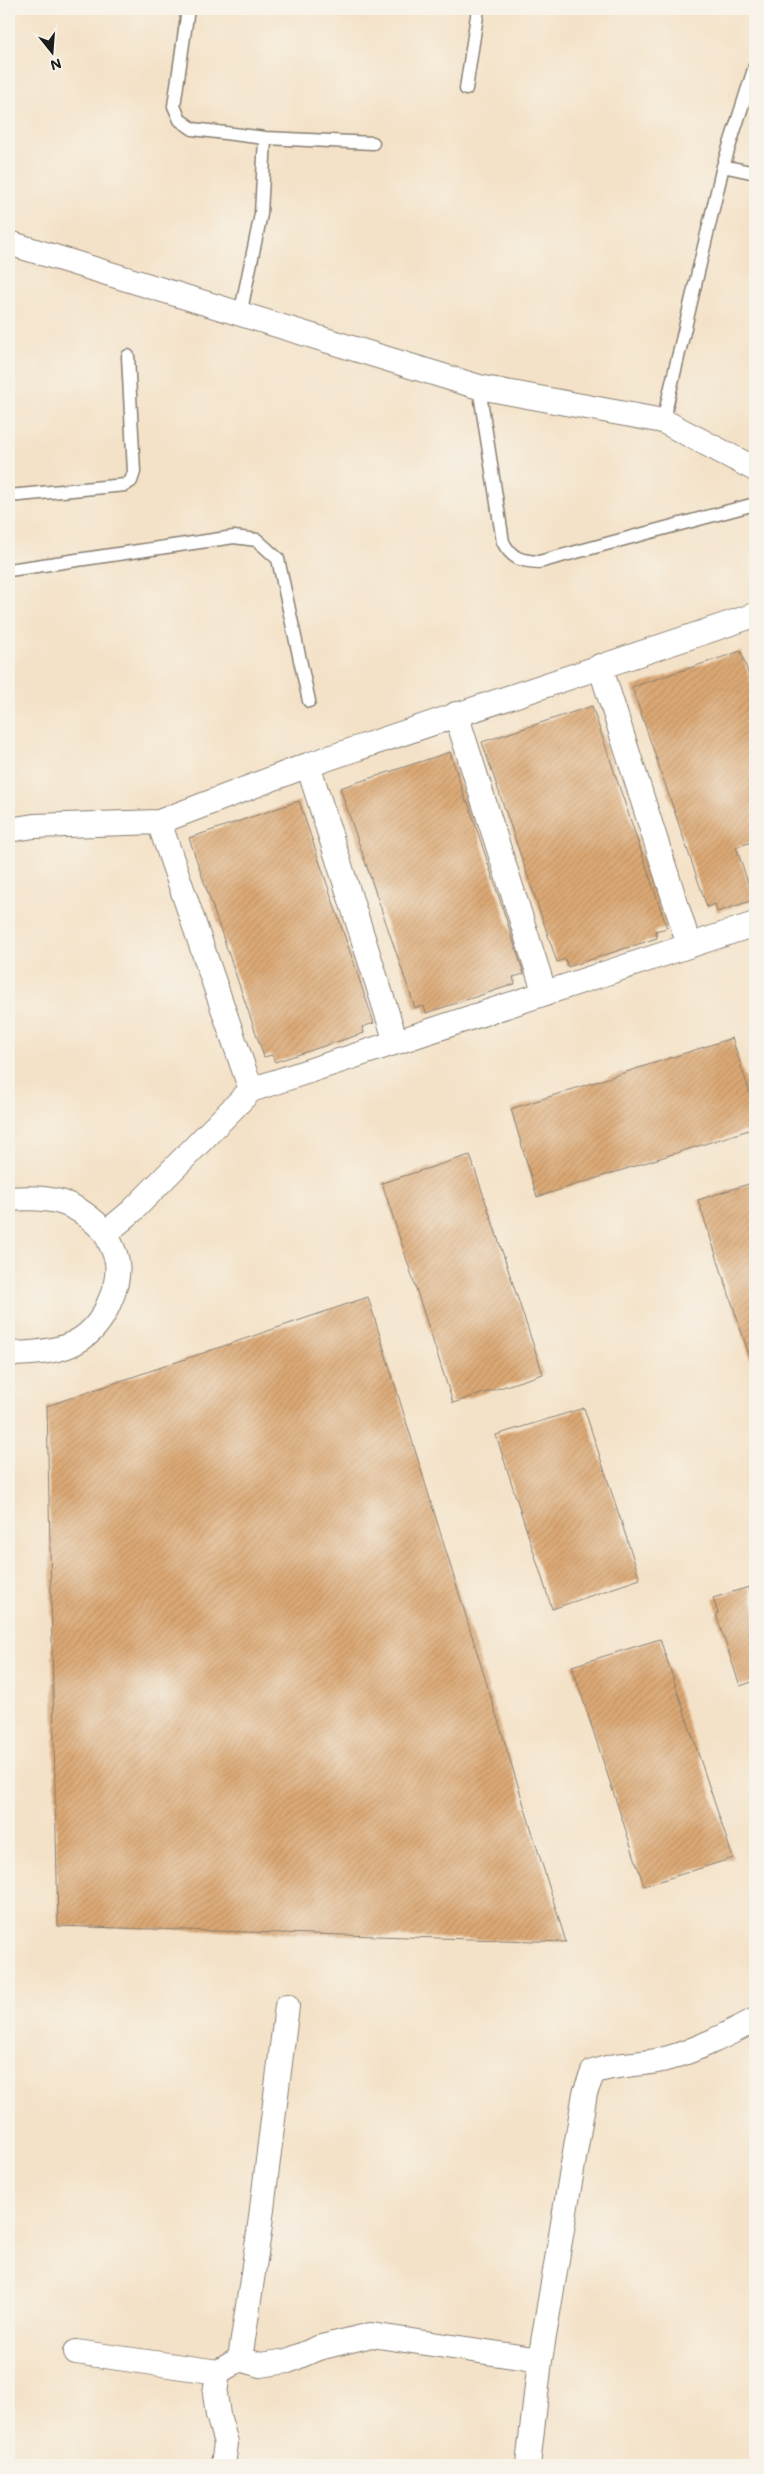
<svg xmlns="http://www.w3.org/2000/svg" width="764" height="2474" viewBox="0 0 764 2474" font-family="Mali,sans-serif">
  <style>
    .building { fill: url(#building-hatch) }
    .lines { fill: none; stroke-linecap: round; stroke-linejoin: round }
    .service-casing { stroke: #887f72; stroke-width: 15 }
    .minor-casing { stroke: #887f72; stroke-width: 26 }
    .service { stroke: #fff; stroke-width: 12 }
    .minor { stroke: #fff; stroke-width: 24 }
  </style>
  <defs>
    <pattern id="building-hatch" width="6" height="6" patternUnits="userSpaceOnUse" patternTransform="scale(1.25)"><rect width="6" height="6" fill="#dba874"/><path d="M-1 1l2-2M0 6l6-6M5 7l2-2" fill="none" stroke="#bb9064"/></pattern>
  </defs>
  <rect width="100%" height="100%" fill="#f7f3e8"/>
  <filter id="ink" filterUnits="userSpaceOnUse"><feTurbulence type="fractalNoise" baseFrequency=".02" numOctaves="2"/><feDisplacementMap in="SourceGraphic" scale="10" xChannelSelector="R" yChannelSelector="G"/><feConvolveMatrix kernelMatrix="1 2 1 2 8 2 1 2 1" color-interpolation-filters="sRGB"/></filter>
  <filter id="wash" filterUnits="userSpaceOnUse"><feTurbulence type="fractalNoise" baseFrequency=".0096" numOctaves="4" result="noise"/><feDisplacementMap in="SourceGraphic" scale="20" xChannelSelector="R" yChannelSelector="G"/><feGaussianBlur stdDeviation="1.12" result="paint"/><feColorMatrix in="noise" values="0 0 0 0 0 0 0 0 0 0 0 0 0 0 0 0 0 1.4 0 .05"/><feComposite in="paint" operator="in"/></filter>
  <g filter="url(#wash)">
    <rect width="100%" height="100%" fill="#f4e2c8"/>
    <g id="blocks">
      <path class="building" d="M 741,651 L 755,695 L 755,841 L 736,847 L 754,900 L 717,912 L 715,904 L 707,907 L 632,687 Z
        M 592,706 L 667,928 L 655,931 L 657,938 L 568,967 L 565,959 L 557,962 L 482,742 Z
        M 450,752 L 466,802 L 468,802 L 524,974 L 513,977 L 515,984 L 426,1013 L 424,1006 L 415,1008 L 340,788 Z
        M 299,801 L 374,1023 L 362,1027 L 364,1033 L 275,1062 L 272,1055 L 264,1057 L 189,838 Z
        M 732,1038 L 755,1109 L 755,1128 L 537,1197 L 511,1109 Z
        M 470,1155 L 543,1374 L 453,1403 L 382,1183 Z
        M 755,1182 L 755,1363 L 752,1364 L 698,1200 Z
        M 368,1297 L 566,1942 L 58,1926 L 47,1406 Z
        M 584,1408 L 640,1579 L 552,1609 L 496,1435 Z
        M 749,1587 L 755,1607 L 755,1681 L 740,1686 L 716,1614 L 718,1613 L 713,1598 Z
        M 660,1639 L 733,1858 L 644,1886 L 572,1666 Z"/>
    </g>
  </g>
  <g filter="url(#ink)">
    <use href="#blocks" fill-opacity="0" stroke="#887f72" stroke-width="1"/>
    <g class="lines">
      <g class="service-casing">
        <path id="service" d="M 188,9 L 174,106 L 180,120 L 193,129 L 265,138 L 373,143
          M 466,89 L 478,9
          M 723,166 L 755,173
          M 240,315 L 261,214 L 265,138
          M 479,387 L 503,542 C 512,559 521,561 539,562 L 755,504
          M 663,421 L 723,166 L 755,66
          M 9,496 L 125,485 L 131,481 L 134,472 L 128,356
          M 9,570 L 234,537 L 257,540 L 278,559 L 309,701"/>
      </g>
      <g class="minor-casing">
        <path id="minor" d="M 9,243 L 479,387 L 663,421 L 755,469
          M 600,666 L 689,945
          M 456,714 L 545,994
          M 308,765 L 396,1042
          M 159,822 L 251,1090
          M 9,830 L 34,826 L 159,822 L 308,765 L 755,615
          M 9,1199 C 52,1196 75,1200 106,1233 L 132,1211 L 251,1090 L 755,924
          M 9,1354 C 53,1353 91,1349 109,1303 C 115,1290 119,1276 117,1262 C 116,1253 109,1242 106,1233
          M 76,2352 L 218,2372 L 240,2359 L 260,2365 L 288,2361 L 318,2348 L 371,2335 L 540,2360
          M 240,2359 L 259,2233 L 287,2006
          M 218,2372 L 215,2394 L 218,2415 L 226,2443 L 223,2465
          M 528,2465 L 540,2360 L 585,2093 L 593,2072 C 618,2062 644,2066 669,2058 C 699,2049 728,2034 755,2020"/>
      </g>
      <use href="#service" class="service"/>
      <use href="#minor" class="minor"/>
    </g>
  </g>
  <rect width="764" height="2474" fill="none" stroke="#f7f3e8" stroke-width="30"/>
  <g transform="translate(52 52) rotate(163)" stroke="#f7f3e8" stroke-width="4" paint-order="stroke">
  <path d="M0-4L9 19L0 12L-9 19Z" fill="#1c1c1c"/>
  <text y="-8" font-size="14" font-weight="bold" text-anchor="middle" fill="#1c1c1c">N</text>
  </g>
</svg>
